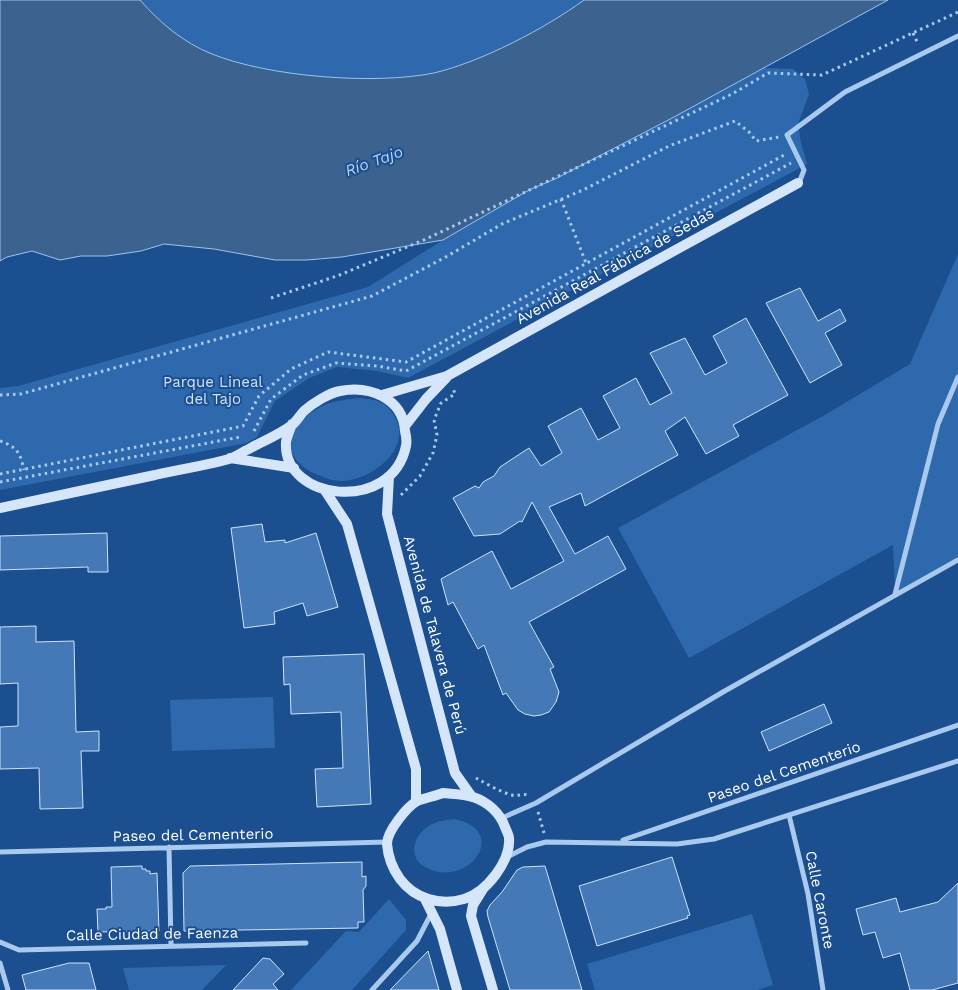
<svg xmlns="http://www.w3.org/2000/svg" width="958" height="990" viewBox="0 0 958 990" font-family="'Work Sans',sans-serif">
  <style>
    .green { fill: #2e69ad }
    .water { fill: #3c6290; stroke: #9cc4f0 }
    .building { fill: #4478b7; stroke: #cfe3fa }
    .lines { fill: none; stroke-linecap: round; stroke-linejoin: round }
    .path { stroke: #a9c9ee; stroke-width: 3; stroke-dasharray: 2.5 4; stroke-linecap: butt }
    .street { stroke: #a9c9ee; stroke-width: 5 }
    .secondary { stroke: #d6e6fa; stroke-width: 10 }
    .labels { text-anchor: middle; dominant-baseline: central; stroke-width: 4; stroke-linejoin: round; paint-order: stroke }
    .street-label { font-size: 15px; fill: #fff; stroke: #1b4f8f }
    .park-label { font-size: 15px; fill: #cfe3fa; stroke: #1b4f8f }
    .water-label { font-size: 16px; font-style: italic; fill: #b5d3f5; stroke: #1b4f8f }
  </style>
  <rect width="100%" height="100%" fill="#1b4f8f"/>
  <path class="green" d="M 140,0 L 584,0 C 546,28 481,62 434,73 C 375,85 269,77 212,54 C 184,43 160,23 140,0 Z
    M 764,68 L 793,69 L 805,79 L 809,94 L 798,124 L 801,143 L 807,164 L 408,378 L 377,371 L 337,367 L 309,378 L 275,401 L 257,437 L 247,443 L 0,490 L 0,388 L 18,386 L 368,287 L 443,240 L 529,190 L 557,178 L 674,117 Z
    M 958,254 L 958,560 L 895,594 L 893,545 L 689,658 L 618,528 L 823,416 L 910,364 Z
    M 360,398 C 366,399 376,399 382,403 C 387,405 392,412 395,417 C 413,449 371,481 341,481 C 333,481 325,478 318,475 C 276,458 287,424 322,406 C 334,401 347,399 360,398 Z
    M 273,697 L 275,748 L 172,751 L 170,700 Z
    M 454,819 C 511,830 469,889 427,868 C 406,858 413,834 432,824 C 439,821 446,820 454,819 Z
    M 389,899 L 406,920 L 406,930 L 352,990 L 291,990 L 346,931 L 359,932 Z
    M 752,914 L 773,985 L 757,990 L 595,990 L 587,964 Z
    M 226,965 L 202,990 L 129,990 L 123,968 Z"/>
  <path class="water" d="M 0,0 L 140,0 C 160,23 184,43 212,54 C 269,77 375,85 434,73 C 481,62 546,28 584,0 L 888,0 L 674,117 L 557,178 L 529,190 L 443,240 L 342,257 L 307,260 L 275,260 L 214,249 L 164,244 L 141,251 L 107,256 L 81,256 L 60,260 L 32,251 L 7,257 L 0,261 Z"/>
  <path class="building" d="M 800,288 L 818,321 L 840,309 L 846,321 L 825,333 L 842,365 L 810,383 L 766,303 Z
    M 746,318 L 788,395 L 733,425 L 739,436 L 706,454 L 685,417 L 665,431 L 678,455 L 585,506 L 581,493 L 549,507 L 575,554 L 608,536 L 626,569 L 529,622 L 554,667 L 550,669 L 559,692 L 556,702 L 549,712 L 541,715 L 534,716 L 525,714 L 518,710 L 506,693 L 503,695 L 484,645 L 478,649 L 453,602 L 448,605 L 441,579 L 492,551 L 511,589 L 564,561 L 532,502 L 522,522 L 520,521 L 500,534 L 474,536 L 453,498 L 475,486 L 479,488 L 483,482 L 494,476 L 500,467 L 529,448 L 541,466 L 562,453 L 548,426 L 581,408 L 598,440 L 620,428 L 603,396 L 636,378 L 650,405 L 672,393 L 650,353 L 685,338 L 705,375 L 727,363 L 713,336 Z
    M 262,524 L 265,542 L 285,540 L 285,543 L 316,533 L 338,607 L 307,616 L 303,603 L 274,612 L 275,624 L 244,628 L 231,528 Z
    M 107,533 L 108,572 L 88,572 L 88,567 L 0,570 L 0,536 Z
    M 36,626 L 36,642 L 74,641 L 76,732 L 99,731 L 99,751 L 81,751 L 83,808 L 40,809 L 39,768 L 0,769 L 0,727 L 18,726 L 18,683 L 0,684 L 0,627 Z
    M 364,654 L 371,804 L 317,807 L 315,769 L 343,768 L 341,712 L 291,714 L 290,684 L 284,685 L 283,657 Z
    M 824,704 L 832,723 L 769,751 L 761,732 Z
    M 672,857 L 690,915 L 687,916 L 688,918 L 597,946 L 579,886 Z
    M 362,862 L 362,877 L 366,876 L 366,886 L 363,890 L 364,922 L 358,922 L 358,928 L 184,931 L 183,873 L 190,866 Z
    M 142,866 L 142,869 L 146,869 L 146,871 L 150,871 L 150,874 L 157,873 L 159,931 L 98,932 L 97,909 L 106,909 L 106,907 L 112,907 L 111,867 Z
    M 545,866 L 582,990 L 510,990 L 488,917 L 487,911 L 490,905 L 502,892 L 517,870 L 523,867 Z
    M 958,883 L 958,983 L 932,990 L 910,990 L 900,953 L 883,958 L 875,932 L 863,935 L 856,909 L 896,898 L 900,912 L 938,902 Z
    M 428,951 L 439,990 L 390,990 Z
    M 263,958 L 270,959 L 284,974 L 273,984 L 278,990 L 233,990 Z
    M 69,963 L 89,963 L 96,990 L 26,990 L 22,975 Z"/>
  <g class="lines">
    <path class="path" d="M 913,33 L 918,44
      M 561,199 L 586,263
      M 271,298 L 337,276 L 426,239 L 732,94 L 768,73 L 822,75 L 958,12
      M 0,395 L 21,394 L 372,296 L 444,258 L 502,224 L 583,190 L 669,146 L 735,121 L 749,132 L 756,141 L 779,137
      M 254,431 L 271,399 L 303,375 L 336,363 L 377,366 L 406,371 L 791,163
      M 0,441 C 17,447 20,452 24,470
      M 0,474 L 243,426 L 259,396 L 291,369 L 328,352 L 406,362 L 786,154
      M 0,482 L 240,437
      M 401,495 L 420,476 L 433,453 L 437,435 L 434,420 L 441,403 L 455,394 L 453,388
      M 476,778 C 487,784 500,792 512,795 C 517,797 522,793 527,795
      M 538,812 L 544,833"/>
    <path class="street" d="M 799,183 L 804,170 L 787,135 L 845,92 L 958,36
      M 895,594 L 938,424 L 958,377
      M 789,815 L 808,894 L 823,990
      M 502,818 L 536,803 L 723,692 L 958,560
      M 623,840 L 958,725
      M 169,847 L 171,945
      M 0,852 L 387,842
      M 507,857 L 527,847 L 546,842 L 677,844 L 714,839 L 958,761
      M 0,942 L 19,950 L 306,943
      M 0,963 L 8,990
      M 372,990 L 417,941 L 431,914"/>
    <path class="secondary" d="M 382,395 L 447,376 L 639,270 L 798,183
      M 405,426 L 426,399 L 447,377
      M 230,458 L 294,468
      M 389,476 L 387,514 L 455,773 L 472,797
      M 324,489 L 347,524 L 416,769 L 416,802
      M 0,508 C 52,497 103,486 155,475 C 179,469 205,466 229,459 C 236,457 242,452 249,449 C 263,441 279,435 292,425 C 297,421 300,415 304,411 C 313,403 329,393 340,391 C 369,385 403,398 405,431 C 406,435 407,441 406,446 C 392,514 282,501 286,442 C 287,436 290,430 292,424
      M 443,793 C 452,794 464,794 473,797 C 488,802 500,813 505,827 C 506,830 509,835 509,838 C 511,861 486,893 464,899 C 440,906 415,899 400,879 C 392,868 388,857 387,844 C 387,831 407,807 417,801 C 425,798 435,796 443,793 Z
      M 483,889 L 473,905 L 471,916 L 493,990
      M 425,899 L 440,929 L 457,990"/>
  </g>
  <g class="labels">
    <g class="street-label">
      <text transform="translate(615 266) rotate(-29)">Avenida Real Fábrica de Sedas</text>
      <text transform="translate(435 635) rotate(75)">Avenida de Talavera de Perú</text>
      <text transform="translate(784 772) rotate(-19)">Paseo del Cementerio</text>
      <text transform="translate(193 835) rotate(-1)">Paseo del Cementerio</text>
      <text transform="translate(820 900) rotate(79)">Calle Caronte</text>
      <text transform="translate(152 934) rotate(-1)">Calle Ciudad de Faenza</text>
    </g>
    <g class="park-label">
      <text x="213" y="382">Parque Lineal<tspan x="213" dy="17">del Tajo</tspan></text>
    </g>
    <g class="water-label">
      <text transform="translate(374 161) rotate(-20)">Río Tajo</text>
    </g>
  </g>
</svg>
